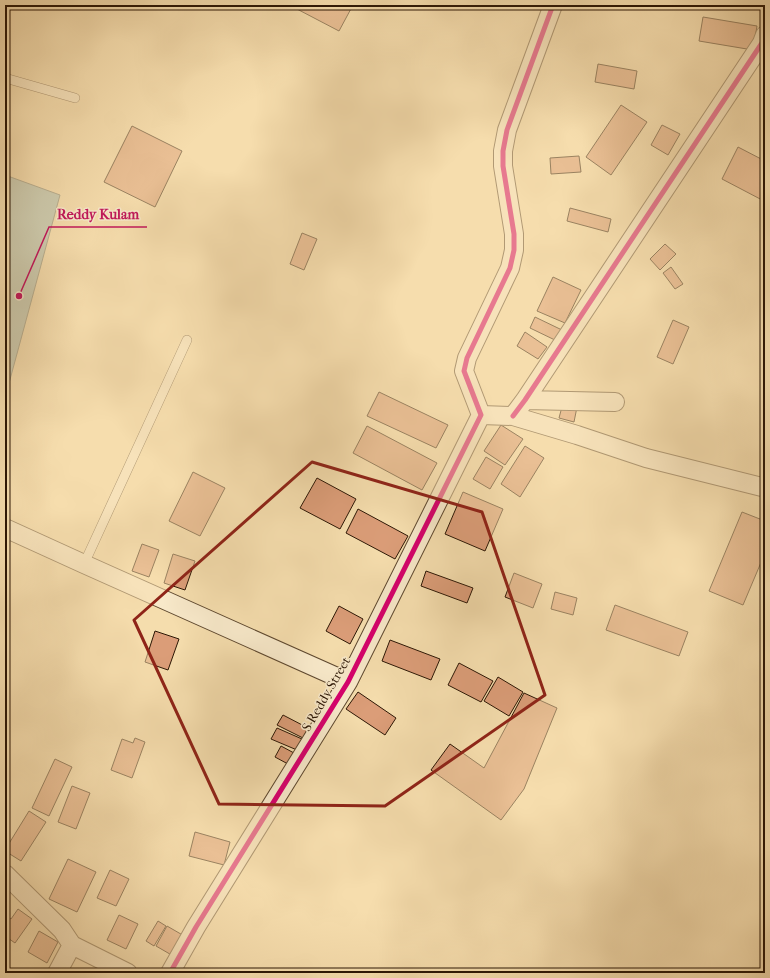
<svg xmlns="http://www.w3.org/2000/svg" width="770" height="978" viewBox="0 0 770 978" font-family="'IM FELL French Canon',serif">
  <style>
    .water { fill: #9fbab4; stroke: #71796e }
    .building { fill: #db9d78; stroke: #2c1705 }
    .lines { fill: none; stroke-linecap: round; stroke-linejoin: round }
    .lane-casing { stroke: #5e482f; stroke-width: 10 }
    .street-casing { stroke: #5e482f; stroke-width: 20 }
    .lane { stroke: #f8e9ca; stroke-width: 9 }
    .street { stroke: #f8e9ca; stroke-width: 18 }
    .cycleway-casing { stroke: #f8e9ca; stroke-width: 8 }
    .cycleway { stroke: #d6006c; stroke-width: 5 }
    .marked { fill: none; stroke: #8f2418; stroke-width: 3; stroke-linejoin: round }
    .labels { text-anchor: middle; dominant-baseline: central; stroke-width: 3; stroke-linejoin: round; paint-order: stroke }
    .street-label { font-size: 13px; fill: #2c1705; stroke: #f8e9ca }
    .leader { fill: none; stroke: #c2185b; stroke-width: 1.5 }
    .callout-dot { fill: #c2185b; stroke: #f8e9ca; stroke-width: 1.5 }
    .callout-label { font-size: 14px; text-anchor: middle; font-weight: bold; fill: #c2185b; stroke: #f8e9ca; stroke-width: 3; stroke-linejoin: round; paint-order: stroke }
  </style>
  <rect width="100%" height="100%" fill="#f5ddad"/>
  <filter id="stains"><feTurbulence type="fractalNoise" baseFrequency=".005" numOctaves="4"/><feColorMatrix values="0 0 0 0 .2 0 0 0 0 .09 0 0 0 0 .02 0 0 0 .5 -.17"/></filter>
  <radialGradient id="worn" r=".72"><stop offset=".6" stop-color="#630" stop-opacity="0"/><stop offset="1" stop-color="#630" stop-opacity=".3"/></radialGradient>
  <path class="water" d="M 5,175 L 60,195 L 5,398 Z"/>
  <path class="building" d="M 297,5 L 353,5 L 339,31 L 295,8 Z
    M 703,17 L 757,26 L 753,50 L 699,41 Z
    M 598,64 L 637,71 L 634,89 L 595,82 Z
    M 621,105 L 647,122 L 611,175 L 586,157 Z
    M 662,125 L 680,134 L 668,155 L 651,145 Z
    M 132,126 L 182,151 L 155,207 L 104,182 Z
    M 738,147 L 765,161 L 764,201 L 722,179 Z
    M 579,156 L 581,172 L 551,174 L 550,158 Z
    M 570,208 L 611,219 L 608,232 L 567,221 Z
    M 302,233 L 317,239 L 304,270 L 290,264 Z
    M 665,244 L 676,254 L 660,270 L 650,259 Z
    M 671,267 L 683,284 L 675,289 L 663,273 Z
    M 553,277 L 581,290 L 565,323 L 537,311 Z
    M 535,317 L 562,330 L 557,341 L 530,328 Z
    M 673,320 L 689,327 L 673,364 L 657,357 Z
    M 525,332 L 547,347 L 538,359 L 517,346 Z
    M 379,392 L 448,425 L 436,448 L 367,416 Z
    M 563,403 L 577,407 L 574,422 L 559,418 Z
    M 501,425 L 523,439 L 505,465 L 484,451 Z
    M 367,426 L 437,463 L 422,490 L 353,453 Z
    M 525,446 L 544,458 L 520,497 L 501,484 Z
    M 486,457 L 503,467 L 490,489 L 473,479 Z
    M 193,472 L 225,488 L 200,536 L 169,521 Z
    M 317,478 L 356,499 L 340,529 L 300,508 Z
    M 463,492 L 503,509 L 485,551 L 445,534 Z
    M 358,509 L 408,536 L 395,559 L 346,533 Z
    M 742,512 L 765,521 L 765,553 L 743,605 L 709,591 Z
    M 142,544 L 159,550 L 149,577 L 132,571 Z
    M 173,554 L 195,561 L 185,590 L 164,583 Z
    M 426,571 L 473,588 L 467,603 L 421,586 Z
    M 514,573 L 542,584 L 533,608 L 505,597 Z
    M 555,592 L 577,598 L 573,615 L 551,609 Z
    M 615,605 L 688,632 L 679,656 L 606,630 Z
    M 339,606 L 363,619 L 350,644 L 326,631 Z
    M 155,631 L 179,639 L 168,670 L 145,662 Z
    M 390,640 L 440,659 L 431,680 L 382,661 Z
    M 459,663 L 493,681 L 481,702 L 448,685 Z
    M 498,677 L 523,692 L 509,716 L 484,701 Z
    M 358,692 L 396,718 L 385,735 L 346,709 Z
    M 524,693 L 557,708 L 524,789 L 501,820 L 431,770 L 450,744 L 484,768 Z
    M 283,715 L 308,728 L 303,738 L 277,725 Z
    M 277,728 L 302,739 L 297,750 L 271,739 Z
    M 135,738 L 145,742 L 132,778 L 111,770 L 122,739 L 133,743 Z
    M 281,746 L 294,753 L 288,764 L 275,757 Z
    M 55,759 L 72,767 L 49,816 L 32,808 Z
    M 72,786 L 90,793 L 76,829 L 58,822 Z
    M 29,811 L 46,822 L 21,861 L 5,851 L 5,850 Z
    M 195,832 L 230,842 L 224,865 L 189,856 Z
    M 68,859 L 96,872 L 77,912 L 49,899 Z
    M 110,870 L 129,879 L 116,906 L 97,898 Z
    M 18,909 L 32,919 L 15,943 L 5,936 L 5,915 L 11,919 Z
    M 119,915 L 138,924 L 126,949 L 107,940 Z
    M 158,921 L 166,926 L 154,946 L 146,941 Z
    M 167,926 L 186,937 L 175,957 L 156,946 Z
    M 39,931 L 58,942 L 47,963 L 28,952 Z"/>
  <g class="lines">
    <g class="lane-casing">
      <path id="lane" d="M 5,78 L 75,98
        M 84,564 L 187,340"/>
    </g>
    <g class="street-casing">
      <path id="street" d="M 525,400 L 615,402
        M 481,415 L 464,371 L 467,358 L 510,268 L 514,250 L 514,234 L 503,166 L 503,151 L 507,130 L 553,5
        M 481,415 L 513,416 L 577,435 L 646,458 L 762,487 L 765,486
        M 513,416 L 525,400 L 762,43 L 765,35
        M 5,528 L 84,564 L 348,682
        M 5,874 L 62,930 L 72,945 L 128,973
        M 57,973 L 72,945
        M 170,973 L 196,927 L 348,682 L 481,415"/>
    </g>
    <use href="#lane" class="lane"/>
    <use href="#street" class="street"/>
    <g class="cycleway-casing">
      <path id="cycleway" d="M 513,416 L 525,400 L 762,43 L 765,35
        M 170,973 L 196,927 L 348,682 L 481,415 L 464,371 L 467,358 L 510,268 L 514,250 L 514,234 L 503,166 L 503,151 L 507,130 L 553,5"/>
    </g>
    <use href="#cycleway" class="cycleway"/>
  </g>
  <path d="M0 0H770V978H0ZM 312,462 L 482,512 L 545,695 L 385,806 L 219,804 L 134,620 Z" fill="#f5ddad" fill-opacity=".55" fill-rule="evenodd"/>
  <path class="marked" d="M 312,462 L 482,512 L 545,695 L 385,806 L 219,804 L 134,620 Z"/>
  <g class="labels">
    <g class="street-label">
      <text transform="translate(326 694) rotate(-60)">S Reddy Street</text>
    </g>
  </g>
  <path class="leader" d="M19 296L49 227H147"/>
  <circle class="callout-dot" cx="19" cy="296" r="4"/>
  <g class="callout-label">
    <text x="98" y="219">Reddy Kulam</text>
  </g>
  <rect width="770" height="978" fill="none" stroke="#f5ddad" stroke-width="20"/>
  <rect x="6" y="6" width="758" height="966" fill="none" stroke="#2c1705" stroke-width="2"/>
  <rect x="10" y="10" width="750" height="958" fill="none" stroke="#2c1705"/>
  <rect width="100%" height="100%" filter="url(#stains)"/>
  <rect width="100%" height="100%" fill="url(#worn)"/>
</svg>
